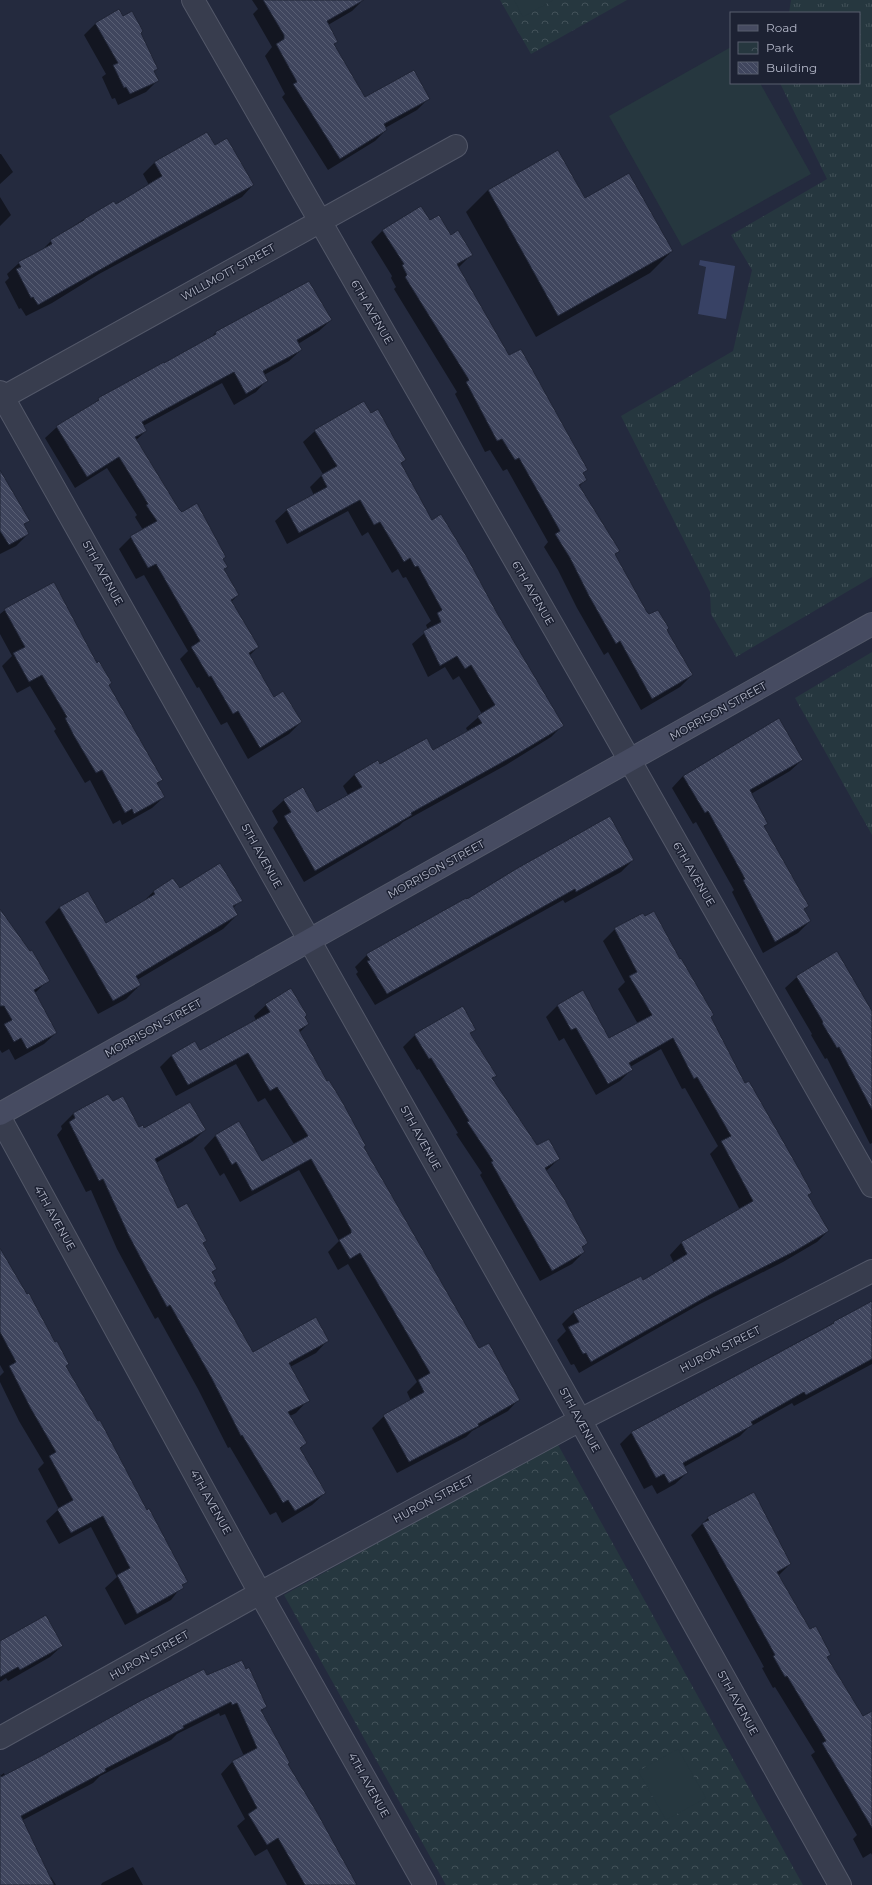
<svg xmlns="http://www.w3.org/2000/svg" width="872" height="1885" viewBox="0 0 872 1885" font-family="Montserrat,sans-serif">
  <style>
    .grass { fill: url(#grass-tufts) }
    .park { fill: url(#park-crowns) }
    .pitch { fill: #26373f }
    .water { fill: #384265 }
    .shadow { fill: #0007 }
    .building { fill: url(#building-back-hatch); stroke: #1f2435 }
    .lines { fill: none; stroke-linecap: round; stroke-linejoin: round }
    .street-casing { stroke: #535869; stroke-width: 24 }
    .secondary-casing { stroke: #535869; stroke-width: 24 }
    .street { stroke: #383d4e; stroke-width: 22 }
    .secondary { stroke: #464b61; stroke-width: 22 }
    .labels { text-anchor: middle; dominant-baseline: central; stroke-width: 3; stroke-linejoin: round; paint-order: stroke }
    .street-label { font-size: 11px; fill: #b4b8c9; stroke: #1d2233 }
  </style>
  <defs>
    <pattern id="grass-tufts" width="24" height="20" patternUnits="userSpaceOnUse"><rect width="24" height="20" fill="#26373f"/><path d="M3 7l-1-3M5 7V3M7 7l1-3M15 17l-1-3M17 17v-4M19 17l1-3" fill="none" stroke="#435259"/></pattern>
    <pattern id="park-crowns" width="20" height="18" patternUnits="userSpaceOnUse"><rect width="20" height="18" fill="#26373f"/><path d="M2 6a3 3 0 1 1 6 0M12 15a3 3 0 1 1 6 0" fill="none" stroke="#435259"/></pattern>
    <pattern id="building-back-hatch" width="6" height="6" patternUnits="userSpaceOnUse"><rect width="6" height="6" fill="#40465e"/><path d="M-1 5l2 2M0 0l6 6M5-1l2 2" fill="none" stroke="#595f74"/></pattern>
  </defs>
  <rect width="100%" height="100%" fill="#242a3e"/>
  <path class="grass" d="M 791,0 L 872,0 L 872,577 L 736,657 L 711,614 L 710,592 L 621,416 L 733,351 L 752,270 L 731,235 L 827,179 L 780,83 L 859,83 L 859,13 L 789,13 Z
    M 872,652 L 872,835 L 795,698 Z"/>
  <path class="park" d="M 500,0 L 627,0 L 531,54 Z
    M 557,1443 L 803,1885 L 446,1885 L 284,1595 Z"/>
  <path class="pitch" d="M 514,0 L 553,0 L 523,17 Z
    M 731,47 L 731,83 L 760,83 L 811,174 L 682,246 L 609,116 Z
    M 678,1749 L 706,1798 L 666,1820 L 638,1771 Z"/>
  <path class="water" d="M 700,260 L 735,266 L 726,319 L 698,314 L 706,267 L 699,265 Z"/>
  <path class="shadow" d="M 252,0 L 363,0 L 352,11 L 328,25 L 337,42 L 334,45 L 364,98 L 429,98 L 417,110 L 385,128 L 386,130 L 375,141 L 328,170 L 282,97 L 285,94 L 265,56 L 272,47 L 253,14 L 258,9 Z
    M 119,11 L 157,69 L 154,72 L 158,80 L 146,92 L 118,105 L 115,98 L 112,99 L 102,77 L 106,74 L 84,35 L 95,24 Z
    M 214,146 L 253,185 L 242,197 L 99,274 L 52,303 L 26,316 L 21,308 L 19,309 L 5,282 L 9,278 L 7,274 L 19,263 L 40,252 L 51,241 L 84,219 L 115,205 L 149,185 L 143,174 L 155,162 Z
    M 0,154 L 1,154 L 13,172 L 0,184 Z
    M 488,190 L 584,199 L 672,251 L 650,273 L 536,337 L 466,212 Z
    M 0,197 L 11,215 L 0,226 Z
    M 429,222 L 450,236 L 471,255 L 458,268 L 509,356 L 586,470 L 582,474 L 585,480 L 579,487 L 619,551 L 615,555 L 646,613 L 666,630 L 692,675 L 680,687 L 641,710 L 608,652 L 604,655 L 577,608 L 558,570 L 544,547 L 548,542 L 507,469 L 503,471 L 490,450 L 485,452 L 455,394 L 457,392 L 394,289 L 396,287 L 391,278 L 392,276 L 371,242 L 383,230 Z
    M 308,282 L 331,320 L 319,331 L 298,344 L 301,350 L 289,361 L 264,375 L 267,380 L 256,392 L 234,405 L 222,383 L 143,426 L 146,431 L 136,440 L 178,509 L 222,560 L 226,567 L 223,570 L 238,595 L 231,602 L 258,647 L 249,656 L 273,698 L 301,722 L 289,734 L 248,759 L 227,722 L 221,725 L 199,687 L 197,688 L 180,659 L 188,651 L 144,575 L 136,579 L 119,549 L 131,537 L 143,530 L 135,517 L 137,515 L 107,468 L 75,488 L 45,438 L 57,427 L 91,406 L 99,399 L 164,364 L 211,338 L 215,333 Z
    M 371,415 L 405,460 L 401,464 L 432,521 L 496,613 L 562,726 L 551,737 L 506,765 L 403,822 L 399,826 L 304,882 L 273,828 L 278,822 L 272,811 L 284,800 L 316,813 L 348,795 L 343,786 L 355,774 L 380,765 L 433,751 L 468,732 L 466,728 L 482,714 L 459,676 L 453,680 L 445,667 L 428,677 L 412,644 L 428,630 L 426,625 L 431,621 L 406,577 L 403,578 L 398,569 L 392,573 L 368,532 L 362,536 L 348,511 L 287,544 L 275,521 L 287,510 L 314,495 L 310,487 L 323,474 L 303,442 L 315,431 Z
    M 0,490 L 28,521 L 23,526 L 28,534 L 16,546 L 0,554 Z
    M 5,610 L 96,664 L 111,683 L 108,686 L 161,780 L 157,784 L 164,797 L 152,808 L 122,825 L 120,820 L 113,824 L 90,780 L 85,783 L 54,731 L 56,729 L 30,686 L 17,693 L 2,666 L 12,656 L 0,634 L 0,614 Z
    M 802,760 L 790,771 L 751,794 L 767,824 L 764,827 L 808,906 L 803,910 L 810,921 L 798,933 L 763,953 L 732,892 L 734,890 L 696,822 L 693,824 L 672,788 L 683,776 Z
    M 633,860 L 621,872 L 565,903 L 563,900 L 375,1005 L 356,974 L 358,972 L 355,967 L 367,955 L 467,900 Z
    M 179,889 L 241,900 L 233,908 L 237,915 L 223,929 L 137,980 L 140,985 L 126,999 L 98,1014 L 45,922 L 59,908 L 88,892 L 106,924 L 143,902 L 154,891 Z
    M 0,910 L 48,980 L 35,993 L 56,1033 L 44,1044 L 15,1060 L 9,1049 L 2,1053 L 0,1050 Z
    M 615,929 L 710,1018 L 745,1084 L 811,1193 L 808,1196 L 828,1231 L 817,1242 L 783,1262 L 700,1304 L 579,1373 L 574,1364 L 571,1365 L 557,1340 L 566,1331 L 562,1324 L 574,1312 L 643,1281 L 674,1263 L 670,1255 L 681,1243 L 740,1210 L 710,1154 L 718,1146 L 685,1088 L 682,1089 L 661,1049 L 630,1067 L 632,1069 L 620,1081 L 596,1095 L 564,1038 L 559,1041 L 546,1017 L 558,1005 L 609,1040 L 638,1024 L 618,989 L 625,982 L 603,941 Z
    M 797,977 L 872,1012 L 872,1143 L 870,1144 L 827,1058 L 825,1059 L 811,1035 L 812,1034 L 785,988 Z
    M 266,1005 L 304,1017 L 308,1024 L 299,1033 L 363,1147 L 479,1350 L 519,1399 L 508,1411 L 472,1431 L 466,1437 L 397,1473 L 372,1428 L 384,1416 L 411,1401 L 407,1392 L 417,1382 L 348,1264 L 338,1270 L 328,1252 L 339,1241 L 299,1170 L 240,1202 L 224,1173 L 220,1176 L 204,1148 L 215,1136 L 239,1123 L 262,1162 L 294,1144 L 265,1098 L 258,1102 L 236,1064 L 176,1096 L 160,1067 L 171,1056 L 195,1043 L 200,1051 L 256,1020 L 254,1016 Z
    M 475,1030 L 470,1034 L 495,1076 L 492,1079 L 537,1147 L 559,1159 L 546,1171 L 586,1243 L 582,1248 L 584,1252 L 572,1264 L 540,1281 L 480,1175 L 482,1173 L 456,1134 L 458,1133 L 419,1069 L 417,1070 L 403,1047 L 415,1035 Z
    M 112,1102 L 139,1128 L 144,1130 L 205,1130 L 192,1142 L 156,1163 L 178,1209 L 206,1241 L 203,1244 L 216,1269 L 212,1273 L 213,1283 L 253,1354 L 328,1340 L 316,1353 L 290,1367 L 308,1400 L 296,1413 L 290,1416 L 306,1443 L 299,1450 L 325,1493 L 312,1505 L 282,1523 L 276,1512 L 270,1515 L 230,1447 L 228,1448 L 198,1389 L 158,1317 L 155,1319 L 117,1249 L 91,1190 L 86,1192 L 57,1135 L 62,1129 L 61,1126 L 73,1114 Z
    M 0,1250 L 186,1581 L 171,1600 L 125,1625 L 105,1588 L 117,1577 L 91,1527 L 59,1544 L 46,1521 L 59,1509 L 38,1469 L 44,1463 L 19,1421 L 0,1382 L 0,1376 L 4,1372 L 0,1365 Z
    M 872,1302 L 872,1364 L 794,1406 L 792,1403 L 748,1428 L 740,1436 L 684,1467 L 687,1473 L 675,1484 L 657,1494 L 652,1485 L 644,1489 L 620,1444 L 631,1433 Z
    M 708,1518 L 790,1564 L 778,1576 L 810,1631 L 830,1654 L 826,1658 L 872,1741 L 872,1855 L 871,1853 L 863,1858 L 853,1839 L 857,1835 L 811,1755 L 815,1752 L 775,1687 L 773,1688 L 762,1668 L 764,1667 L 691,1535 Z
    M 0,1642 L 62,1646 L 50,1657 L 8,1681 L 6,1678 L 0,1682 Z
    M 207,1677 L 265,1707 L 261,1712 L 287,1764 L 357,1885 L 287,1885 L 267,1849 L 255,1856 L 237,1826 L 245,1819 L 221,1774 L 232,1762 L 244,1756 L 225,1714 L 220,1716 L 219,1713 L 177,1734 L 171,1740 L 100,1776 L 93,1783 L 21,1821 L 50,1878 L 51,1877 L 56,1885 L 0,1885 L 0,1776 L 4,1773 L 5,1776 Z
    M 133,1867 L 143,1885 L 101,1885 L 102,1883 Z"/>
  <path class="building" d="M 263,0 L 364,0 L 327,21 L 338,42 L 334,44 L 365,97 L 414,70 L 430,99 L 384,124 L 387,130 L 340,159 L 293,84 L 297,82 L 276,44 L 284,39 L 284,35 Z
    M 119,9 L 123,16 L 132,11 L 143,31 L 141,33 L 158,69 L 154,71 L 159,81 L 130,94 L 126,87 L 124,88 L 113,65 L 118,63 L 95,23 Z
    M 207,132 L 215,145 L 227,138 L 254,185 L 151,241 L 38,305 L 33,297 L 31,298 L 16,269 L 21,267 L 18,262 L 52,244 L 50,240 L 84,220 L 84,219 L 114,201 L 116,204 L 162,176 L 154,162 Z
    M 558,150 L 585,198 L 629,173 L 673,251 L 558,316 L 488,190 Z
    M 421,206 L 430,220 L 439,215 L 451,235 L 458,230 L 473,255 L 457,264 L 509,355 L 521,349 L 588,470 L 583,473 L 587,480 L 579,485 L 620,551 L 615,554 L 647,612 L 649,614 L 658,610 L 669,628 L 667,630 L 693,675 L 652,699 L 620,641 L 616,644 L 589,596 L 570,558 L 555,534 L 560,531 L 519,458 L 515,460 L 502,439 L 497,441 L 466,382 L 469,380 L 405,277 L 407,275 L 402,265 L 404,264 L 382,230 Z
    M 309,281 L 332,320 L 297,340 L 302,350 L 263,371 L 268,381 L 246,394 L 234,372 L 142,422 L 147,431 L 135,437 L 179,509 L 182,512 L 197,503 L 226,557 L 223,559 L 228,567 L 224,569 L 239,595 L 231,600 L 259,647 L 249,653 L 274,697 L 283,691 L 302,722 L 260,748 L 238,711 L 233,714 L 211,676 L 209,677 L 191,647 L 200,641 L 156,564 L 148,568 L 130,536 L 157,521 L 146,505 L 148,504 L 119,457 L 87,477 L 56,426 L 99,400 L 98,398 L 164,362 L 164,363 L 216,334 L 215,332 Z
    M 364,401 L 371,413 L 378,409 L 406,460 L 401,463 L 432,520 L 441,514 L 467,557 L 497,613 L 564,726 L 519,753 L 411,813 L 412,815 L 315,871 L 284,816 L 291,812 L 283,799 L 303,787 L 317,812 L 362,787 L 354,774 L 378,760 L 380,764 L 427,738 L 433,750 L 482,723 L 477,716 L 495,705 L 471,665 L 465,669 L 457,656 L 440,666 L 423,631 L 441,622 L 437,613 L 442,610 L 418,566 L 415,567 L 410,558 L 404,562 L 380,522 L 374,525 L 360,500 L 299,533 L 286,509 L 327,487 L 321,475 L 337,466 L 314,430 Z
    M 0,470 L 30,521 L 24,524 L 29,534 L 9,545 L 0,531 Z
    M 54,582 L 97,663 L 99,661 L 112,683 L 109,685 L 163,780 L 157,783 L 165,797 L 134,814 L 132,809 L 125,813 L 102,770 L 96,773 L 74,736 L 65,718 L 67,717 L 42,675 L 29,682 L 13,653 L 25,647 L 4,609 Z
    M 779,718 L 803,760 L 750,790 L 768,824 L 764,826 L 809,906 L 804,909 L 811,921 L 775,942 L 743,880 L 745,879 L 708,811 L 705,813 L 683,776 Z
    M 610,816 L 634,860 L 576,892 L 575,889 L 387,994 L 367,961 L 370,960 L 366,954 L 466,898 L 467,899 L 516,869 Z
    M 220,863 L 243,901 L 233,906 L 238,915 L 136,976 L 141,985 L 113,1001 L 59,907 L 88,891 L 106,923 L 155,894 L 153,891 L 173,878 L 180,888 Z
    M 0,909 L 30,951 L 32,950 L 50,981 L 34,990 L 57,1033 L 27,1049 L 21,1038 L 14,1042 L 4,1024 L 12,1020 L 4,1006 L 0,1006 Z
    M 654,911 L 680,959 L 681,958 L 714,1015 L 711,1017 L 745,1083 L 749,1081 L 799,1169 L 812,1193 L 808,1195 L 829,1231 L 795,1251 L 713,1293 L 591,1362 L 586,1353 L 583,1354 L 568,1327 L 579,1322 L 573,1311 L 641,1276 L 643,1280 L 687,1254 L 681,1242 L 753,1201 L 721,1141 L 731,1136 L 697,1077 L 694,1079 L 673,1038 L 629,1063 L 633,1070 L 608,1084 L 576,1028 L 571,1030 L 557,1005 L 583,990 L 609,1038 L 652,1015 L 629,976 L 637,972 L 614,928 L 643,913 L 645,916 Z
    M 837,951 L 872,1011 L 872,1110 L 839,1047 L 837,1048 L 822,1023 L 823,1022 L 796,976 Z
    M 291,988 L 307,1015 L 305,1017 L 309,1024 L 299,1030 L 327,1081 L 329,1080 L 343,1103 L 366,1146 L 364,1147 L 479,1348 L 489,1343 L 520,1400 L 478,1424 L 479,1426 L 409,1462 L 383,1415 L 424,1392 L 418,1380 L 430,1373 L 360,1253 L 350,1259 L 339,1240 L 351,1233 L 351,1230 L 311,1159 L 252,1191 L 236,1162 L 232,1165 L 215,1135 L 239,1121 L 262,1161 L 308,1136 L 277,1087 L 270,1091 L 248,1053 L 188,1085 L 171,1055 L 195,1041 L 200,1050 L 270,1012 L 265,1004 Z
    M 463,1006 L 476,1030 L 470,1033 L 497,1076 L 492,1078 L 537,1145 L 549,1139 L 560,1159 L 545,1168 L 565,1200 L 588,1243 L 582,1247 L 585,1252 L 552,1271 L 491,1162 L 493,1161 L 467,1122 L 469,1121 L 431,1058 L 429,1059 L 414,1034 Z
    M 108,1094 L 113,1101 L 123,1096 L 139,1127 L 143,1125 L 144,1128 L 190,1102 L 206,1130 L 155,1159 L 178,1208 L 187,1203 L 207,1241 L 203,1243 L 217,1269 L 212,1272 L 217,1281 L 214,1283 L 253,1352 L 316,1317 L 329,1341 L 289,1363 L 310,1401 L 288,1412 L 307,1443 L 300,1448 L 326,1493 L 295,1511 L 288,1500 L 283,1503 L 242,1435 L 241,1436 L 211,1377 L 170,1305 L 167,1307 L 148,1272 L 129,1236 L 103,1179 L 99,1181 L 69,1122 L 75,1118 L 73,1113 Z
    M 0,1248 L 27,1294 L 29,1293 L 55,1342 L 57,1341 L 69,1364 L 66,1366 L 98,1421 L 100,1420 L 147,1510 L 149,1508 L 188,1582 L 182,1585 L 184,1588 L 137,1614 L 117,1575 L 130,1568 L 103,1516 L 71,1533 L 57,1509 L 73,1500 L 49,1456 L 56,1452 L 31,1409 L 9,1366 L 16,1362 L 0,1332 Z
    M 872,1301 L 872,1359 L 806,1395 L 804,1392 L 751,1422 L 753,1425 L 683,1463 L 688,1473 L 669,1483 L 664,1474 L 656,1478 L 631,1432 L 834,1323 L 833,1322 Z
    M 754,1492 L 791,1564 L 777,1572 L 810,1629 L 816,1626 L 831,1655 L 827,1657 L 863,1716 L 872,1711 L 872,1828 L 822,1743 L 826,1741 L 787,1676 L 785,1677 L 773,1656 L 775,1655 L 702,1523 L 709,1520 L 707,1517 Z
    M 46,1615 L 63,1646 L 20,1670 L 18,1667 L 0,1677 L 0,1641 Z
    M 242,1660 L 246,1669 L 249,1667 L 267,1707 L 261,1710 L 290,1763 L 288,1764 L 318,1814 L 357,1885 L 305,1885 L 278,1838 L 267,1845 L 248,1814 L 257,1808 L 232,1761 L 257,1748 L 237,1703 L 232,1705 L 231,1702 L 183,1726 L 184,1728 L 105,1769 L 106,1771 L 21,1816 L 54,1885 L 0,1885 L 0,1774 L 1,1777 L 43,1755 L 140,1701 L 204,1669 L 207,1675 Z"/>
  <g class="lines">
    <g class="street-casing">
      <path id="street" d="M 193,0 L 601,710 L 872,1186
        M 0,392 L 580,1420 L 840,1885
        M 0,399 L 456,146
        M 0,1118 L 260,1593 L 425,1885
        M 0,1738 L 260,1593 L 580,1420 L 872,1271"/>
    </g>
    <g class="secondary-casing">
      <path id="secondary" d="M 0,1114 L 872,624"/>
    </g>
    <use href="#street" class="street"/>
    <use href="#secondary" class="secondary"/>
  </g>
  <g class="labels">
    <g class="street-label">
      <text transform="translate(228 272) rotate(-29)">WILLMOTT STREET</text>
      <text transform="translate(372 312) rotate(60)">6TH AVENUE</text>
      <text transform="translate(103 573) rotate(61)">5TH AVENUE</text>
      <text transform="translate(533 593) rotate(60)">6TH AVENUE</text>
      <text transform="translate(718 711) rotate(-29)">MORRISON STREET</text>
      <text transform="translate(262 856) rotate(61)">5TH AVENUE</text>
      <text transform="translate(436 869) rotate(-29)">MORRISON STREET</text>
      <text transform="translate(694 874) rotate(60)">6TH AVENUE</text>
      <text transform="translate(153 1028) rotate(-29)">MORRISON STREET</text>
      <text transform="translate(421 1138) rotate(61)">5TH AVENUE</text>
      <text transform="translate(55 1218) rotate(61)">4TH AVENUE</text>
      <text transform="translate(720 1349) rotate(-27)">HURON STREET</text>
      <text transform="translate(580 1420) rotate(61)">5TH AVENUE</text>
      <text transform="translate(433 1499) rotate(-28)">HURON STREET</text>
      <text transform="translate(211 1502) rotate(61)">4TH AVENUE</text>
      <text transform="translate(149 1655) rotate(-29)">HURON STREET</text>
      <text transform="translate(738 1703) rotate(61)">5TH AVENUE</text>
      <text transform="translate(369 1785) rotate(61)">4TH AVENUE</text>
    </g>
  </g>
  <rect x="730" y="12" width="130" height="72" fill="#1d2233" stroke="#595e6f"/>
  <rect x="738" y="25" width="20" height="6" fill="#464b61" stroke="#595e6f"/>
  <text x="766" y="32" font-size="12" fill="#b4b8c9">Road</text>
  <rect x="738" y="42" width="20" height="12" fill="url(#park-crowns)" stroke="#595e6f"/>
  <text x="766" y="52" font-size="12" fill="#b4b8c9">Park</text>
  <rect x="738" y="62" width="20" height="12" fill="url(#building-back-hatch)" stroke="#595e6f"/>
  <text x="766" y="72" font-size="12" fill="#b4b8c9">Building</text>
</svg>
